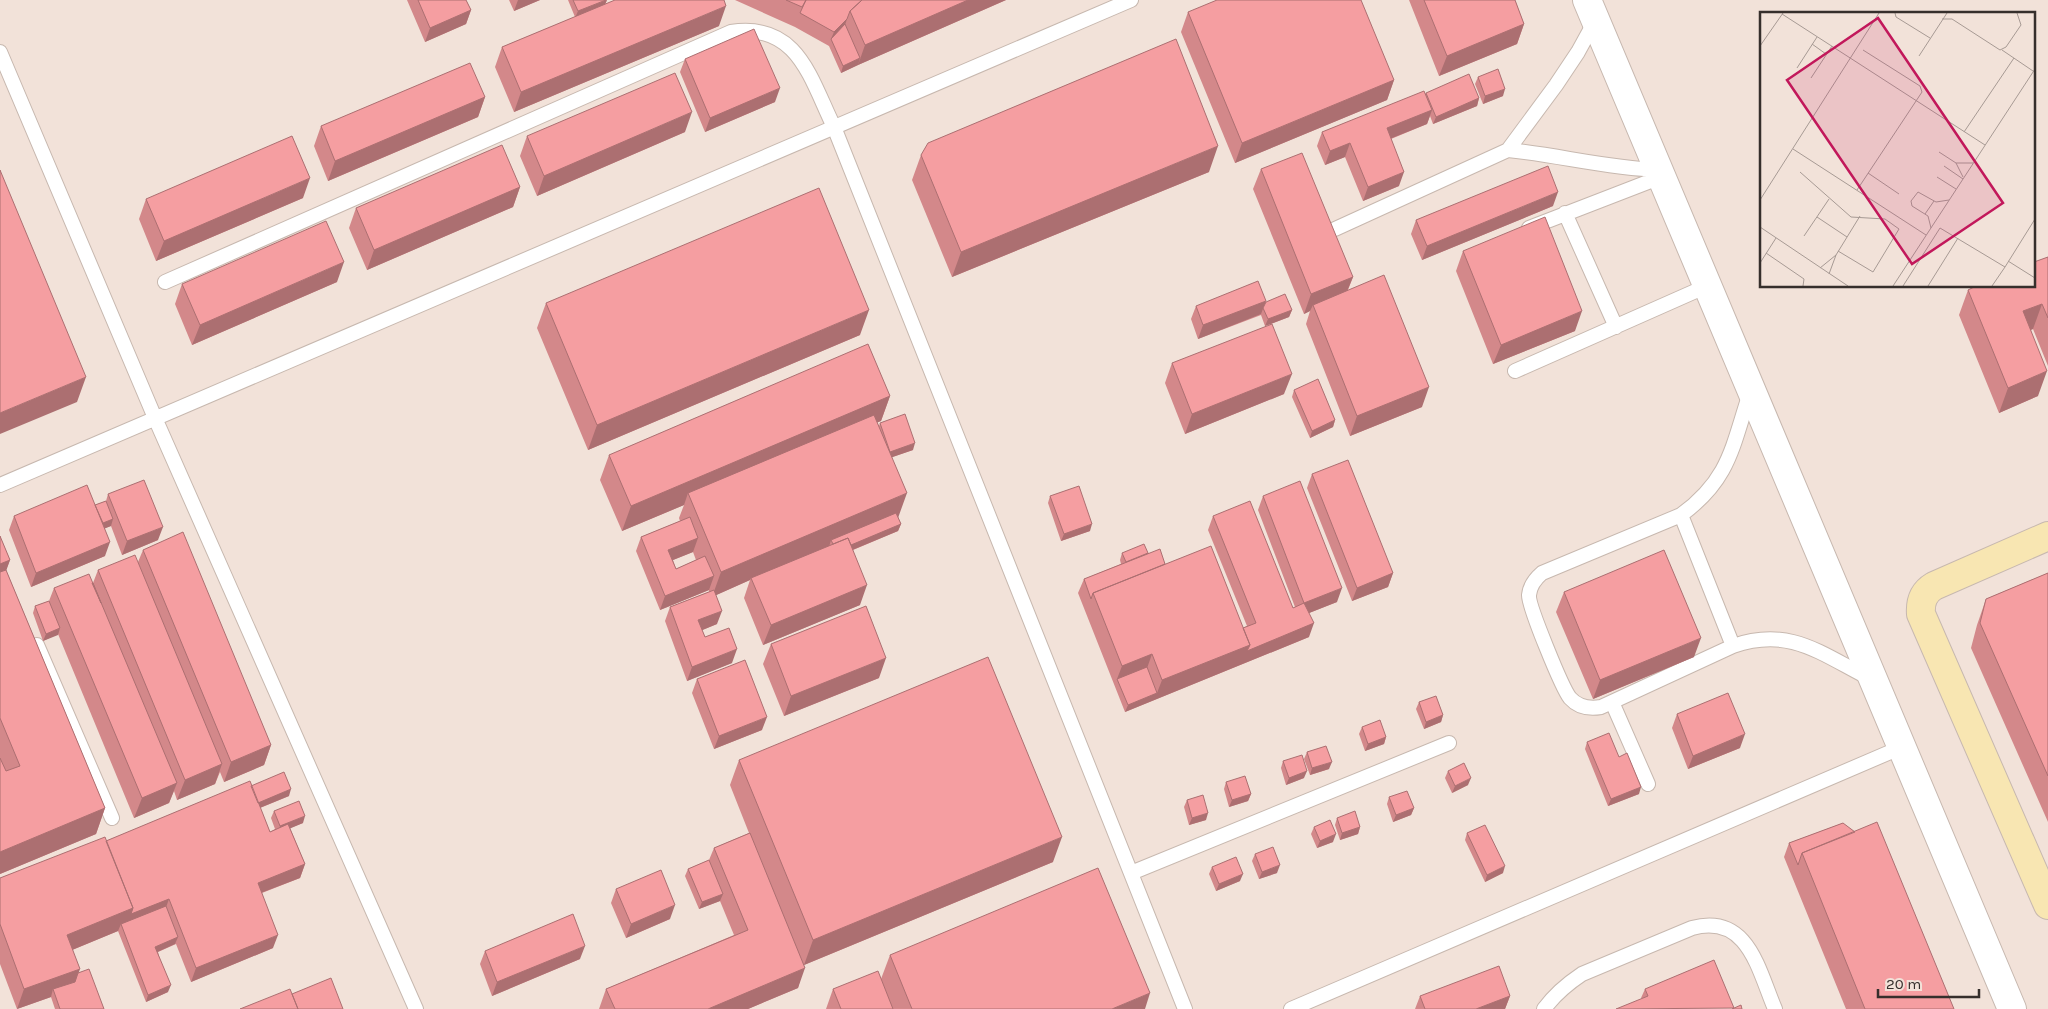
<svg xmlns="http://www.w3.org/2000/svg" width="2048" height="1009" viewBox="0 0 2048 1009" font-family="Karla,sans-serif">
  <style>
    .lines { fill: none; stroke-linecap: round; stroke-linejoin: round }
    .service-casing { stroke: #c7b8af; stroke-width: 16 }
    .minor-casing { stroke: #c7b8af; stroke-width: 30 }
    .secondary-casing { stroke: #c7b8af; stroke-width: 30 }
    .service { stroke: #fff; stroke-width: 14 }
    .minor { stroke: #fff; stroke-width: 28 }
    .secondary { stroke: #f8e6b2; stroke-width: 28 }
    .wall { fill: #d3888a; fill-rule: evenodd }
    .shaded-wall { fill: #ac6f71 }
    .building { fill: #f59ea1; stroke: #ac6f71 }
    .inset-road { fill: none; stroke: #a79a94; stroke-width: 1 }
    .view { fill: #c2185b; fill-opacity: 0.15; stroke: #c2185b; stroke-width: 2.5 }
    .inset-edge { fill: none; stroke: #362f2c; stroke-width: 2.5 }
  </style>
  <rect width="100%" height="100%" fill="#f2e2d9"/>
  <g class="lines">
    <g class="service-casing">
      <path id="service" d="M 0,52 L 155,418 L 416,1009
        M 1508,150 C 1558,155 1607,168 1658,170
        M 1565,213 L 1616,327
        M 1529,228 L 1661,177
        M 1335,229 L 1508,150 L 1556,85 L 1578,52 L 1595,21
        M 165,282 L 731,32 C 798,22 810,78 834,127 L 1185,1009
        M 1515,371 L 1707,286
        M 1750,393 C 1732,447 1730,479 1681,515 L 1542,573 C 1535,579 1530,585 1529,595 C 1528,605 1562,688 1570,698 C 1578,707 1589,709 1601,707 L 1733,646 C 1790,626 1821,654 1871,679
        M 0,485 L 1131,0
        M 1681,515 L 1733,646
        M 37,645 L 112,818
        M 1612,702 L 1648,784
        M 1131,873 L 1449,743
        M 1291,1009 L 1902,747
        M 1544,1009 C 1555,994 1567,984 1582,974 L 1692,928 C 1748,913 1758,969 1775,1009"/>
    </g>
    <g class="minor-casing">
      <path id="minor" d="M 1587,0 L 2012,1009"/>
    </g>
    <g class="secondary-casing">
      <path id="secondary" d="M 2048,536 L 1934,586 C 1924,592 1920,601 1921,614 L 2048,905"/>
    </g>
    <use href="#service" class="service"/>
    <use href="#minor" class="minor"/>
    <use href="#secondary" class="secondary"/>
  </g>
  <path class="wall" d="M 407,0 L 466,0 L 471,10 L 466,24 L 425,42 Z
    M 509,0 L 540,0 L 514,11 Z
    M 568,0 L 607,0 L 605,4 L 719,26 L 514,112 L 495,67 L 502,47 L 575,17 Z
    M 735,0 L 1006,0 L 858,65 L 841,73 L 829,46 L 795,27 Z
    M 1409,0 L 1515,0 L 1524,24 L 1517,44 L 1439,76 Z
    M 1188,12 L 1394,80 L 1387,100 L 1235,163 L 1181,32 Z
    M 685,59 L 775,102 L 705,132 L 680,72 Z
    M 1478,77 L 1503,96 L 1483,104 L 1475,84 Z
    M 1426,93 L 1479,98 L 1477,106 L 1433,124 L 1430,116 L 1427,124 L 1391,139 L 1399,186 L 1363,201 L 1345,157 L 1325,165 L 1317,146 L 1322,132 L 1425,94 Z
    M 485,97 L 478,117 L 328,181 L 314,146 L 321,126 Z
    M 685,132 L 537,196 L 520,156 L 527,136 Z
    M 921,155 L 1209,172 L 952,277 L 912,180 Z
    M 1261,169 L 1353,277 L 1348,290 L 1422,407 L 1350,436 L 1306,324 L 1310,311 L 1304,314 L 1253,189 Z
    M 520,187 L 513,207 L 367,270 L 349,228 L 356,208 Z
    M 303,198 L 156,261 L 139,219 L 146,199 Z
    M 1553,206 L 1422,260 L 1411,234 L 1416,220 Z
    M 1463,251 L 1575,331 L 1493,364 L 1456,271 Z
    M 2048,257 L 2048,366 L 2033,329 L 2031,330 L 2038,396 L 1999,413 L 1959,315 L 1968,290 Z
    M 337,282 L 192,345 L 175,304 L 182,284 Z
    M 1266,302 L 1292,310 L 1289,317 L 1265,326 L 1261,315 L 1198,339 L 1191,319 L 1196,306 Z
    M 546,303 L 860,335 L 588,450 L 537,328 Z
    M 1172,363 L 1284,394 L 1185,434 L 1165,383 Z
    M 1294,390 L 1335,420 L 1333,427 L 1310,438 L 1292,397 Z
    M 890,396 L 881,421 L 877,422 L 879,426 L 880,423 L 913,450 L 892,457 L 898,517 L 901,524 L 898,531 L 853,550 L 860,605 L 763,645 L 744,598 L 750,580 L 716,595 L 717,624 L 702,630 L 705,637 L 732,663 L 687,681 L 665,621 L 670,607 L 709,592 L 709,590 L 660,610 L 636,551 L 641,537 L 680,521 L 679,518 L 684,505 L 622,531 L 600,480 L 609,455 ZM 693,552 L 696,560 L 676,569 L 673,560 Z
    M 1312,474 L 1393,573 L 1388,587 L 1352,601 L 1307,488 Z
    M 108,494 L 158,540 L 122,555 L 111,526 L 105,528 L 105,556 L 31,587 L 9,530 L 14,516 L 95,505 L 106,501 Z
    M 1050,496 L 1090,531 L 1061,541 L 1048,503 Z
    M 1263,496 L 1337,602 L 1309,613 L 1309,637 L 1125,712 L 1078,593 L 1084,579 L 1121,564 L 1120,560 L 1122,553 L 1148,553 L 1165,564 L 1243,628 L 1247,626 L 1208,530 L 1213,516 L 1293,608 L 1295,607 L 1258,510 Z
    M 0,536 L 10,560 L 6,570 L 105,808 L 96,834 L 0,874 Z
    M 143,550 L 271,745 L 264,765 L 224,782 L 220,772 L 215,784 L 177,800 L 174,791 L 169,803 L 134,818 L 58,634 L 43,641 L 33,613 L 35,606 L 49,601 L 54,588 L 93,583 L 98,570 L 138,562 Z
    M 2048,573 L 2048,822 L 1971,648 L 1977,625 L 1986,599 Z
    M 1564,592 L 1694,657 L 1593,699 L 1556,612 Z
    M 771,644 L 879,678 L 784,716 L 763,664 Z
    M 697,679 L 762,730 L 714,749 L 692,693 Z
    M 1419,702 L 1443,715 L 1441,722 L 1424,729 L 1416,709 Z
    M 1677,714 L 1740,748 L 1688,769 L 1672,728 Z
    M 1362,727 L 1386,737 L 1384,744 L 1365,751 L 1359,734 Z
    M 1587,742 L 1619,757 L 1639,794 L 1608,806 L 1585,749 Z
    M 1307,752 L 1329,769 L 1310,775 L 1304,759 Z
    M 739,760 L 1053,862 L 804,965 L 798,988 L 748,1009 L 599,1009 L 606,989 L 734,935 L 720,901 L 699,909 L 685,876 L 688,869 L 709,860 L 714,848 L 749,833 L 730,785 Z
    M 1283,761 L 1304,778 L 1286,785 L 1281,768 Z
    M 1448,771 L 1468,785 L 1452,793 L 1445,778 Z
    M 1226,782 L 1251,794 L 1248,801 L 1229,807 L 1224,789 Z
    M 251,786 L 289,796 L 260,808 L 270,832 L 275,829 L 271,818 L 274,811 L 303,823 L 290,828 L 305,864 L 300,878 L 262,893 L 273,948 L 191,982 L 176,944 L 158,952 L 168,992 L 146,1002 L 118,931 L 72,950 L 78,973 L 104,1009 L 55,1009 L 51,997 L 17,1009 L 0,964 L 0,878 L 106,841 Z
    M 1389,797 L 1414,808 L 1411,815 L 1393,822 L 1387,804 Z
    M 1187,800 L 1206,820 L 1189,825 L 1184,807 Z
    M 1337,818 L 1360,827 L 1358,834 L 1340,840 L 1335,825 Z
    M 1843,823 L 1954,1009 L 1846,1009 L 1784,857 L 1789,843 Z
    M 1314,827 L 1333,842 L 1317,848 L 1311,834 Z
    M 1467,833 L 1503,873 L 1485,882 L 1465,840 Z
    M 1255,854 L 1277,873 L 1259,879 L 1252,861 Z
    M 1212,867 L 1240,881 L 1216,891 L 1209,874 Z
    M 616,889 L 670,919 L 626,938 L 611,903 Z
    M 485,951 L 580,959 L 492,996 L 480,964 Z
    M 890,955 L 1145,1009 L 826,1009 L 833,989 L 881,979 Z
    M 1645,989 L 1734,1008 L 1641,998 Z
    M 1420,996 L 1510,996 L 1505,1009 L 1415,1009 Z"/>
  <path class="shaded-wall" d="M 518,0 L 540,0 L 514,11 Z
    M 607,0 L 604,7 L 575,18 L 578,11 Z
    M 968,0 L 1006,0 L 858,65 L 865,45 Z
    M 726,6 L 719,26 L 514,112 L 521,92 Z
    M 471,10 L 466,24 L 425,42 L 430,28 Z
    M 847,19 L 843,31 L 831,39 L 834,32 Z
    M 1524,24 L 1517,44 L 1439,76 L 1447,56 Z
    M 860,58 L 858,65 L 841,73 L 843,66 Z
    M 1394,80 L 1387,100 L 1235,163 L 1242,143 Z
    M 780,88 L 775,102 L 705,132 L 710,118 Z
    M 1505,89 L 1503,96 L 1483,104 L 1485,96 Z
    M 485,97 L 478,117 L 328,181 L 335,161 Z
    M 1479,98 L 1477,106 L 1433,124 L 1436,117 Z
    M 1432,110 L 1427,124 L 1382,142 L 1387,128 Z
    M 692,112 L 685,132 L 537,196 L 544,176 Z
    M 1350,143 L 1345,157 L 1325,165 L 1330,151 Z
    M 1218,146 L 1209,172 L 952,277 L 961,252 Z
    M 1404,172 L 1399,186 L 1363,201 L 1368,187 Z
    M 310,178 L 303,198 L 156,261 L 164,241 Z
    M 520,187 L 513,207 L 367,270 L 374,250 Z
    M 1558,192 L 1553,206 L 1422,260 L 1427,246 Z
    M 344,262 L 337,282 L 192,345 L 200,325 Z
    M 1353,277 L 1345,296 L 1313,305 L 1310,311 L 1304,314 L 1311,294 Z
    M 1266,301 L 1261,314 L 1198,339 L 1203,325 Z
    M 2042,304 L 2033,329 L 2014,336 L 2023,311 Z
    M 869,310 L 860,335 L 588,450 L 597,425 Z
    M 1292,310 L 1289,317 L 1265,326 L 1268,319 Z
    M 1582,311 L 1575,331 L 1493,364 L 1501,345 Z
    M 2047,371 L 2038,396 L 1999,413 L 2008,388 Z
    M 1292,374 L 1284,394 L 1185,434 L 1192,414 Z
    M 86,377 L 77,402 L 0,434 L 0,413 Z
    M 1429,387 L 1422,407 L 1350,436 L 1357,416 Z
    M 890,396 L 881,421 L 692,501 L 688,493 L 684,505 L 622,531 L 631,506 Z
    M 1335,420 L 1333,427 L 1310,438 L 1312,431 Z
    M 915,443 L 913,450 L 887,459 L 890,452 Z
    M 907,493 L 898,518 L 831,540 L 829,547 L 751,578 L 750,580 L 712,597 L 721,572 Z
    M 113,519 L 111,526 L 96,532 L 98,525 Z
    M 901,524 L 898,531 L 833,558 L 836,551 Z
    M 1092,524 L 1090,531 L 1061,541 L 1064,534 Z
    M 163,527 L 158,540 L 122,555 L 127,541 Z
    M 698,538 L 693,552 L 663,564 L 668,550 Z
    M 110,542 L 105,556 L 31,587 L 36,573 Z
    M 10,560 L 5,574 L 0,576 L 0,564 Z
    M 1393,573 L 1388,587 L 1352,601 L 1357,588 Z
    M 714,576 L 709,590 L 660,610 L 665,596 Z
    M 867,585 L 860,605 L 763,645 L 771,625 Z
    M 1342,588 L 1337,602 L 1299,617 L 1304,603 Z
    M 722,611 L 717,624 L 693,634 L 698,620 Z
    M 1314,623 L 1309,637 L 1125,712 L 1128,705 L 1157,693 L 1162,680 L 1250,645 Z
    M 60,628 L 58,635 L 43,641 L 46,634 Z
    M 1701,638 L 1694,657 L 1593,699 L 1600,680 Z
    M 737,649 L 732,663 L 687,681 L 692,667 Z
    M 1152,654 L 1145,674 L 1117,679 L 1122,666 Z
    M 886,658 L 879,678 L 784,716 L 791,696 Z
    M 1443,715 L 1441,722 L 1424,729 L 1426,722 Z
    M 767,717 L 762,730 L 714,749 L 719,736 Z
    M 1745,734 L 1740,748 L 1688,769 L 1693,756 Z
    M 1386,737 L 1384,744 L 1365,751 L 1368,744 Z
    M 271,745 L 264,765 L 224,782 L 231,762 Z
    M 1332,762 L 1329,769 L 1310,775 L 1312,768 Z
    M 222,764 L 215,784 L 177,800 L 185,780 Z
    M 1307,771 L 1304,778 L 1286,785 L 1289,778 Z
    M 1471,778 L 1468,785 L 1452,793 L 1455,786 Z
    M 177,783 L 169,803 L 134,818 L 142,798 Z
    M 1641,787 L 1639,794 L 1608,806 L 1611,799 Z
    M 291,789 L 289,796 L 252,811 L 254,804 Z
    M 1251,794 L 1248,801 L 1229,807 L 1232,800 Z
    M 105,808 L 96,834 L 0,874 L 0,852 Z
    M 1414,808 L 1411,815 L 1393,822 L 1396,815 Z
    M 1208,813 L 1206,820 L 1189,825 L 1192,818 Z
    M 305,816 L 303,823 L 277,834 L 280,826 Z
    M 1360,827 L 1358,834 L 1340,840 L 1342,833 Z
    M 1336,834 L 1333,842 L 1317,848 L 1320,841 Z
    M 1062,837 L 1053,862 L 804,965 L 813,940 Z
    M 305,864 L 300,878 L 253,896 L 258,883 Z
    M 1280,865 L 1277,873 L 1259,879 L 1262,872 Z
    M 1505,866 L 1503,873 L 1485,882 L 1487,875 Z
    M 1243,874 L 1240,881 L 1216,891 L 1219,884 Z
    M 723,894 L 720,901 L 699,909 L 702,902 Z
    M 169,899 L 164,913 L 121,924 L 118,931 L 60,955 L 67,935 L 133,908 Z
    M 675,905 L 670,919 L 626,938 L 631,924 Z
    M 278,935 L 273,948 L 191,982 L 196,968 Z
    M 178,937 L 175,944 L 153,954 L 155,947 Z
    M 585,946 L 580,959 L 492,996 L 497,982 Z
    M 805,968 L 798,988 L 748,1009 L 708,1009 Z
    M 80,969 L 73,989 L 53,989 L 51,997 L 17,1009 L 24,989 Z
    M 171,985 L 168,992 L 146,1002 L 148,995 Z
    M 1150,993 L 1145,1009 L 1112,1009 Z
    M 1510,996 L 1505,1009 L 1476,1009 Z"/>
  <path class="building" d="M 418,0 L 466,0 L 471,10 L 430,28 Z
    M 573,0 L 606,0 L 578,11 Z
    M 615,0 L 724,0 L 726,6 L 521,92 L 502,47 Z
    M 786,0 L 806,0 L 802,7 Z
    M 806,0 L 862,0 L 850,11 L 847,19 L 834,32 L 800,13 Z
    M 862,0 L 968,0 L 865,45 L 850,11 Z
    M 1217,0 L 1361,0 L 1394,80 L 1242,143 L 1188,12 Z
    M 1424,0 L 1515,0 L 1524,24 L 1447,56 Z
    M 845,24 L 860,58 L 843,66 L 831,39 Z
    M 754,29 L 780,88 L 710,118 L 685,59 Z
    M 1176,39 L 1218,146 L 961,252 L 921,155 L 928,143 Z
    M 470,63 L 485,97 L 335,161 L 321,126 Z
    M 1498,69 L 1505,89 L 1485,96 L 1478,77 Z
    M 675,73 L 692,112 L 544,176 L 527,136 Z
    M 1469,74 L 1479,98 L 1436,117 L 1426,93 Z
    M 1424,91 L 1432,110 L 1387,128 L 1404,172 L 1368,187 L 1350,143 L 1330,151 L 1322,132 Z
    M 292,136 L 310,178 L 164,241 L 146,199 Z
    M 502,145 L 520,187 L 374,250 L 356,208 Z
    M 1302,153 L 1353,277 L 1311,294 L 1261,169 Z
    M 1548,166 L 1558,192 L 1427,246 L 1416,220 Z
    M 0,170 L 86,377 L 0,413 Z
    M 819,188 L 869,310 L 597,425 L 546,303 Z
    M 1545,217 L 1582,311 L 1501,345 L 1463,251 Z
    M 326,221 L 344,262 L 200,325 L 182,284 Z
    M 2048,257 L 2048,318 L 2042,304 L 2023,311 L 2047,371 L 2008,388 L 1968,290 L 1976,286 L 2034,286 L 2034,262 Z
    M 1384,275 L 1429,387 L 1357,416 L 1313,305 Z
    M 1258,281 L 1266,301 L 1203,325 L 1196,306 Z
    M 1285,294 L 1292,310 L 1268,319 L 1263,308 L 1266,302 Z
    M 1272,324 L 1292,374 L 1192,414 L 1172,363 Z
    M 868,344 L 890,396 L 631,506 L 609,455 Z
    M 1318,379 L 1335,420 L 1312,431 L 1294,390 Z
    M 905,414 L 915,443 L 890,452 L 880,423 Z
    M 874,415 L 907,493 L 721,572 L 688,493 Z
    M 1348,460 L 1393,573 L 1357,588 L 1312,474 Z
    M 144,480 L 163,527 L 127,541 L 108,494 Z
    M 1300,481 L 1342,588 L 1304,603 L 1263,496 Z
    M 87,485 L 110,542 L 36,573 L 14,516 Z
    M 1079,486 L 1092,524 L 1064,534 L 1050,496 Z
    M 106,501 L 113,519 L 103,523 L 95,505 Z
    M 1250,501 L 1293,608 L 1304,603 L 1314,623 L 1247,651 L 1250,645 L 1243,628 L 1256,623 L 1213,516 Z
    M 896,513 L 901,524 L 851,545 L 848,538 L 833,544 L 831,540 Z
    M 690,517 L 698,538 L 668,550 L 676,569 L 705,556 L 714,576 L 665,596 L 641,537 Z
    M 183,532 L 271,745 L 231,762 L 143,550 Z
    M 0,536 L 10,560 L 0,564 Z
    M 848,538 L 867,585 L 771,625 L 751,578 Z
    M 1144,544 L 1148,553 L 1126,562 L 1122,553 Z
    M 1211,546 L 1250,645 L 1162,680 L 1152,654 L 1122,666 L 1093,593 Z
    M 1160,549 L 1165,564 L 1093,593 L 1091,599 L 1084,579 Z
    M 1664,550 L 1701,638 L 1600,680 L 1564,592 Z
    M 135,555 L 222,764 L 185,780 L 98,570 Z
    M 6,570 L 105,808 L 0,852 L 0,758 L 6,771 L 20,766 L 0,718 L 0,572 Z
    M 2048,573 L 2048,776 L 1980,623 L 1986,599 Z
    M 89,574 L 177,783 L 142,798 L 54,588 Z
    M 92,583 L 93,583 L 101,603 Z
    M 714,590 L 722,611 L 698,620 L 705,637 L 729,628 L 737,649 L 692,667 L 670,607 Z
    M 49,601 L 60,628 L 46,634 L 35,606 Z
    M 866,606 L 886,658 L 791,696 L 771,644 Z
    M 988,657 L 1062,837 L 813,940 L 739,760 Z
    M 745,660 L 767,717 L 719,736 L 697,679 Z
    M 1147,667 L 1157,693 L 1128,705 L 1117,679 Z
    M 1728,693 L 1745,734 L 1693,756 L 1677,714 Z
    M 1436,696 L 1443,715 L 1426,722 L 1419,702 Z
    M 1380,720 L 1386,737 L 1368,744 L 1362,727 Z
    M 1609,733 L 1619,757 L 1627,753 L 1641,787 L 1611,799 L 1587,742 Z
    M 1326,746 L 1332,762 L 1312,768 L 1307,752 Z
    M 1302,755 L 1307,771 L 1289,778 L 1283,761 Z
    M 1464,763 L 1471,778 L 1455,786 L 1448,771 Z
    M 284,772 L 291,789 L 258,803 L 251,786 Z
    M 1245,776 L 1251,794 L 1232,800 L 1226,782 Z
    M 250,781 L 270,832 L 288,824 L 305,864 L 258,883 L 278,935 L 196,968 L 169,899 L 131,914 L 133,908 L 106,841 Z
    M 1407,791 L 1414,808 L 1396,815 L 1389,797 Z
    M 1203,795 L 1208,813 L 1192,818 L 1187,800 Z
    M 299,801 L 305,816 L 280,826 L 274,811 Z
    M 1355,811 L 1360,827 L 1342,833 L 1337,818 Z
    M 1330,820 L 1336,834 L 1320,841 L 1314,827 Z
    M 1877,822 L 1954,1009 L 1865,1009 L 1802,853 Z
    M 1843,823 L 1855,832 L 1802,853 L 1798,865 L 1789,843 Z
    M 1485,825 L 1505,866 L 1487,875 L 1467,833 Z
    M 750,833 L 805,968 L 708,1009 L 615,1009 L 606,989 L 748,930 L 714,848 Z
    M 105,837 L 133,908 L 67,935 L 80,969 L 24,989 L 0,924 L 0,878 Z
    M 1273,847 L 1280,865 L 1262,872 L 1255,854 Z
    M 1236,857 L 1243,874 L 1219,884 L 1212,867 Z
    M 709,860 L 723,894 L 702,902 L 688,869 Z
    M 1098,868 L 1150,993 L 1112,1009 L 912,1009 L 890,955 Z
    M 661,870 L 675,905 L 631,924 L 616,889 Z
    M 166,906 L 178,937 L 155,947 L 171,985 L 148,995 L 121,924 Z
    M 573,914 L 585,946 L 497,982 L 485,951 Z
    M 1714,960 L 1734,1008 L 1616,1009 L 1648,996 L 1645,989 Z
    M 1499,966 L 1510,996 L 1476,1009 L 1425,1009 L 1420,996 Z
    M 89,969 L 104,1009 L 60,1009 L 53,989 L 75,982 L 78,973 Z
    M 878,971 L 893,1009 L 841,1009 L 833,989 Z
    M 331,978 L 343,1009 L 298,1009 L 292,994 Z
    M 290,989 L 298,1009 L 240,1009 Z
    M 1741,1005 L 1742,1009 L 1732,1009 Z"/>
  <g transform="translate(1760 12)">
    <rect width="275" height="275" fill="#f2e2d9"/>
    <path class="inset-road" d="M 135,1 L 136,5 L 170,26M 22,2 L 225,133M 182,7 L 192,7 L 240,38 L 246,35 L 261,13 L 257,1M 52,32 L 66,42M 0,34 L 23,1M 242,38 L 273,59M 159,44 L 187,1M 37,56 L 57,25M 51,66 L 72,34M 204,120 L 254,46M 33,137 L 166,223M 179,140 L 196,151 L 213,151M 196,151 L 203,165M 184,154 L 203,167M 40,160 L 91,205 L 125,207 L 139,217 L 113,260 L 78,239M 108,161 L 139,182M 177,165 L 196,177M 97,178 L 162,80 L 160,74 L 103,38M 0,188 L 119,1M 165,202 L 174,189M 57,205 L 87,225M 0,215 L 88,274M 171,216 L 168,204 L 152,194 L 151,189 L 158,180 L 176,190 L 189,188M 44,224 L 69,187M 6,241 L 44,267 L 43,274M 248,249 L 275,266M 0,251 L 16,226M 60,256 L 76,243M 69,262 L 76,243 L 100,204M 133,274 L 275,57M 143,274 L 180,216 L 245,255 L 275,207M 168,274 L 198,226M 232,274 L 245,255"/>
    <path class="view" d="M 118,6 L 243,191 L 152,252 L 27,68 Z"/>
    <rect width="275" height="275" class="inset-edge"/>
  </g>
  <path d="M1878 989v8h101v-8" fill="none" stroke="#362f2c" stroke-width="2.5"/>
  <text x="1886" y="989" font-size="15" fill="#362f2c" stroke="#f2e2d9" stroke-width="4" paint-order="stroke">20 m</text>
</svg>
